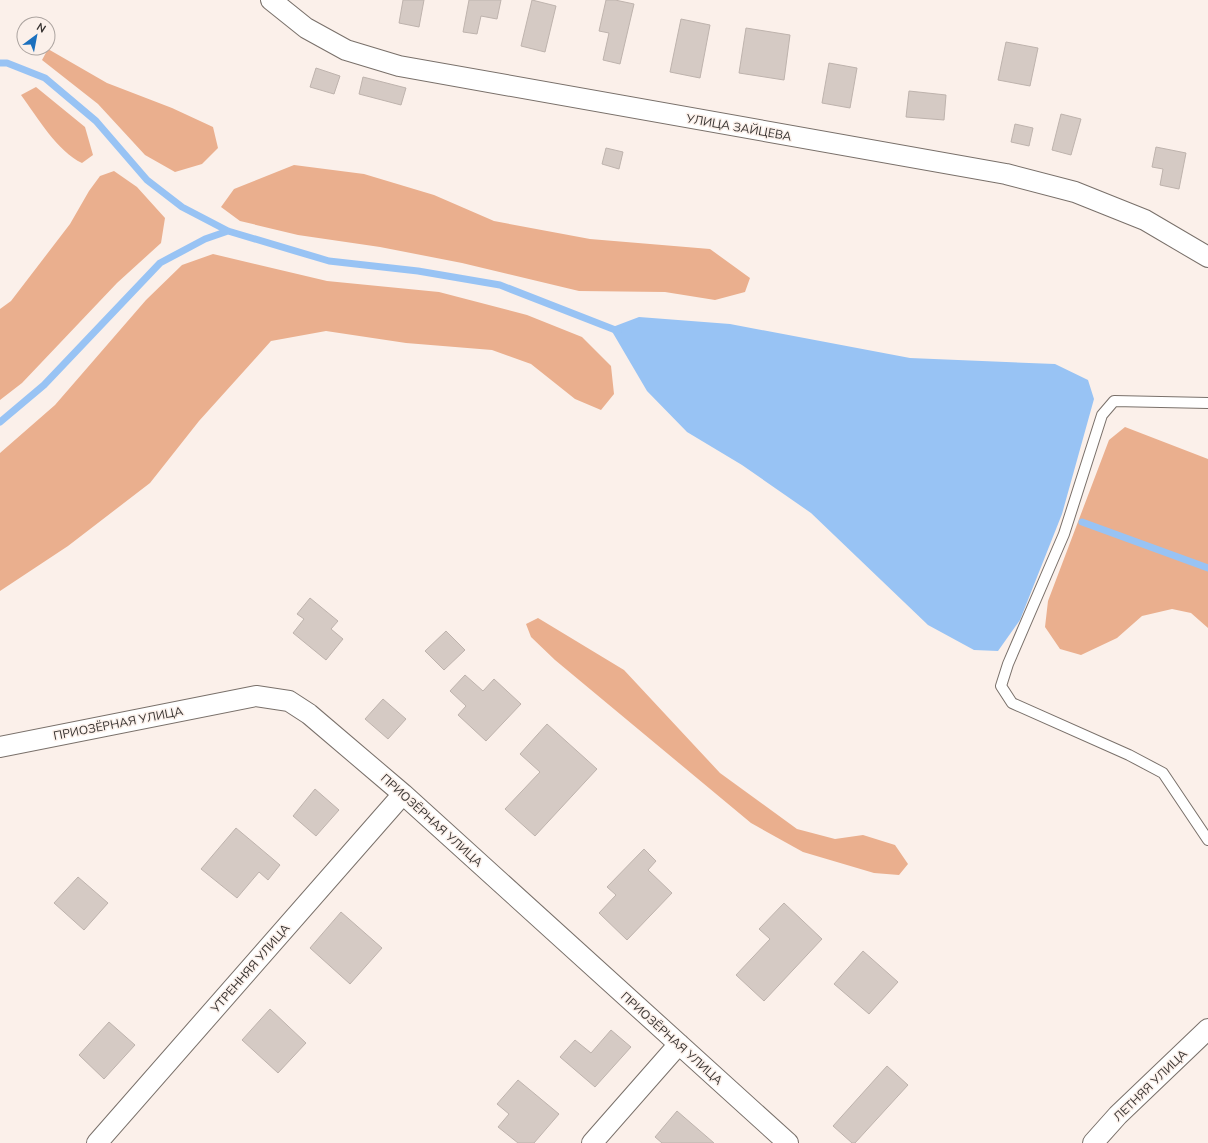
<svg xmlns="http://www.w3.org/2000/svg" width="1208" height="1143" viewBox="0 0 1208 1143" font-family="Mulish,sans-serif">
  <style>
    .forest { fill: #eaaf8e }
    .water { fill: #98c3f4 }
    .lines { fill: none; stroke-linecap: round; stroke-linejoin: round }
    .stream { stroke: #98c3f4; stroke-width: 7 }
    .building { fill: #d5cac4; stroke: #beb3ad }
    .lane-casing { stroke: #79706a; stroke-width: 12 }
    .street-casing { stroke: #79706a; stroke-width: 22 }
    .lane { stroke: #fff; stroke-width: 10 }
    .street { stroke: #fff; stroke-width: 20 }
    .labels { text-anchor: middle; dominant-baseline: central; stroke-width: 3; stroke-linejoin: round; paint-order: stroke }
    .street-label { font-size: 12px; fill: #363230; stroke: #fbf0ea }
  </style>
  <rect width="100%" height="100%" fill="#fbf0ea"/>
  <path class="forest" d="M 48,49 L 107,83 L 172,108 L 213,127 L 218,148 L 202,164 L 175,172 L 145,155 L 98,104 L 42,60 Z
    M 36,87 L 85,127 L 93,155 L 82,163 C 58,152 37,117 21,95 Z
    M 294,165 L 364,174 L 434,195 L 494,221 L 590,239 L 710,249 L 750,278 L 745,292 L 715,300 L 665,292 L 579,291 L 462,263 L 380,247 L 298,235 L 240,221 L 221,207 L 234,189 Z
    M 114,171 L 137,187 L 165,218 L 161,243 L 117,283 L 22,383 L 0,400 L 0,309 L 11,301 L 70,224 L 89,191 L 100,176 Z
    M 213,254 L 327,281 L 439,292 L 527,315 L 582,337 L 611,366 L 614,394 L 601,410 L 575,399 L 531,364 L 492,350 L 406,343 L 326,331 L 271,341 L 199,421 L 150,483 L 68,546 L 0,591 L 0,453 L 55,405 L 146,300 L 182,265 Z
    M 1125,427 L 1208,459 L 1208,628 L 1191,613 L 1172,609 L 1142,616 L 1117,638 L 1081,655 L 1060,649 L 1045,627 L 1048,601 L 1109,440 Z
    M 538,618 L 624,670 L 720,773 L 797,829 L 835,839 L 863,835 L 895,845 L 908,864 L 899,875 L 874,873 L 803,852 L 751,823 L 555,660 L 531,637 L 526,624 Z"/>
  <path class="water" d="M 639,317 L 730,324 L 910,358 L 1055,364 L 1088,380 L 1094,399 L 1062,514 L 1020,620 L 998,651 L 974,650 L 928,625 L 811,513 L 742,465 L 687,432 L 647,391 L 610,328 Z"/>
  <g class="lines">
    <path class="stream" d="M 0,63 L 7,63 L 45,78 L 96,121 L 147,180 L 182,207 L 228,231 L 329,261 L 418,271 L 500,285 L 618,331
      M 0,422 L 44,385 L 160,263 L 205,239 L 228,231
      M 1082,522 L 1208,568"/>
  </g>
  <path class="building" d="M 403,0 L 424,0 L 419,27 L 399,23 Z
    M 469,0 L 501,0 L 497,19 L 481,16 L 477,34 L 463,32 Z
    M 532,0 L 556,6 L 545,52 L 521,46 Z
    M 606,0 L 615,0 L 634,4 L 620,64 L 603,60 L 609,33 L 599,31 Z
    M 681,19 L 710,25 L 700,78 L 670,72 Z
    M 746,28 L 790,35 L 784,80 L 739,73 Z
    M 1006,42 L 1038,48 L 1030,86 L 998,80 Z
    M 829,63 L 857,68 L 850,108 L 822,103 Z
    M 316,68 L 340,76 L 334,94 L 310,87 Z
    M 363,77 L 406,88 L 401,105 L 359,94 Z
    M 909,91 L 946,95 L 944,120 L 906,117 Z
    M 1061,114 L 1081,119 L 1071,155 L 1052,150 Z
    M 1015,124 L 1033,128 L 1029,146 L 1011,142 Z
    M 1156,147 L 1186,153 L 1179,189 L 1160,185 L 1163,169 L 1152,167 Z
    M 606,148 L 623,152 L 619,169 L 602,164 Z
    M 310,598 L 338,621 L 331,629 L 343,639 L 326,660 L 293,633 L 304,619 L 297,614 Z
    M 446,631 L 465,650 L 444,670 L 425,651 Z
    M 465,675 L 483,691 L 494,679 L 521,704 L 486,741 L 458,715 L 466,706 L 450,691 Z
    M 383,699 L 406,719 L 388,739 L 365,719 Z
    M 547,724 L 597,769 L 535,836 L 505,809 L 540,772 L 520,754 Z
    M 315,789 L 339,810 L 316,836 L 293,816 Z
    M 236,828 L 280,865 L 268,880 L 259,872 L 237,898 L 201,869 Z
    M 644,849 L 656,861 L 648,870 L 672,893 L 627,940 L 599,913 L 616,895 L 607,887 Z
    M 78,877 L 108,903 L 84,930 L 54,903 Z
    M 784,903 L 822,939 L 764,1001 L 736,975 L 770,939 L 759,929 Z
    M 341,912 L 382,948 L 350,984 L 310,948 Z
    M 863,951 L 898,982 L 869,1014 L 834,984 Z
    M 270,1009 L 306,1043 L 278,1073 L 242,1040 Z
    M 109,1022 L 135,1045 L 104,1079 L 79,1055 Z
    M 611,1030 L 631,1047 L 595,1087 L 560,1057 L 575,1040 L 591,1053 Z
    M 887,1066 L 908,1085 L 855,1143 L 852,1143 L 833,1126 Z
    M 518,1080 L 559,1114 L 534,1143 L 518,1143 L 498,1127 L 509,1114 L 497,1104 Z
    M 677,1111 L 714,1143 L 662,1143 L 655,1137 Z"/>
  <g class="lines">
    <g class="lane-casing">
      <path id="lane" d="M 1208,403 L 1114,401 L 1102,415 L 1064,534 L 1008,664 L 1001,686 L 1012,703 L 1129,755 L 1163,773 L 1208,840"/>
    </g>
    <g class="street-casing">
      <path id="street" d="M 271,0 L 306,28 L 346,50 L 399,66 L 1006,174 L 1075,192 L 1145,220 L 1208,257
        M 0,747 L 256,696 L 289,701 L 309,714 L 403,794 L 788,1143
        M 97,1143 L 403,794
        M 592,1143 L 679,1044
        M 1093,1143 L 1118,1115 L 1208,1029"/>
    </g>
    <use href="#lane" class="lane"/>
    <use href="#street" class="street"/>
  </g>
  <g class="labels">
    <g class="street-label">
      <text transform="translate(739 127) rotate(10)">УЛИЦА ЗАЙЦЕВА</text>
      <text transform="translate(118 723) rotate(-11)">ПРИОЗЁРНАЯ УЛИЦА</text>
      <text transform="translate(432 820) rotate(42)">ПРИОЗЁРНАЯ УЛИЦА</text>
      <text transform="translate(250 968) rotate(-49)">УТРЕННЯЯ УЛИЦА</text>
      <text transform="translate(672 1038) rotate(42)">ПРИОЗЁРНАЯ УЛИЦА</text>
      <text transform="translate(1150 1085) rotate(-44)">ЛЕТНЯЯ УЛИЦА</text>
    </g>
  </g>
  <g transform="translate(36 36) rotate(32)"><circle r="19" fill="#fbf0ea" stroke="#aca4a0"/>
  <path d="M0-3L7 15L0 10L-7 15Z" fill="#1b70be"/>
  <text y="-6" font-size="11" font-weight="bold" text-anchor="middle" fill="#363230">N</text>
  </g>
</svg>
